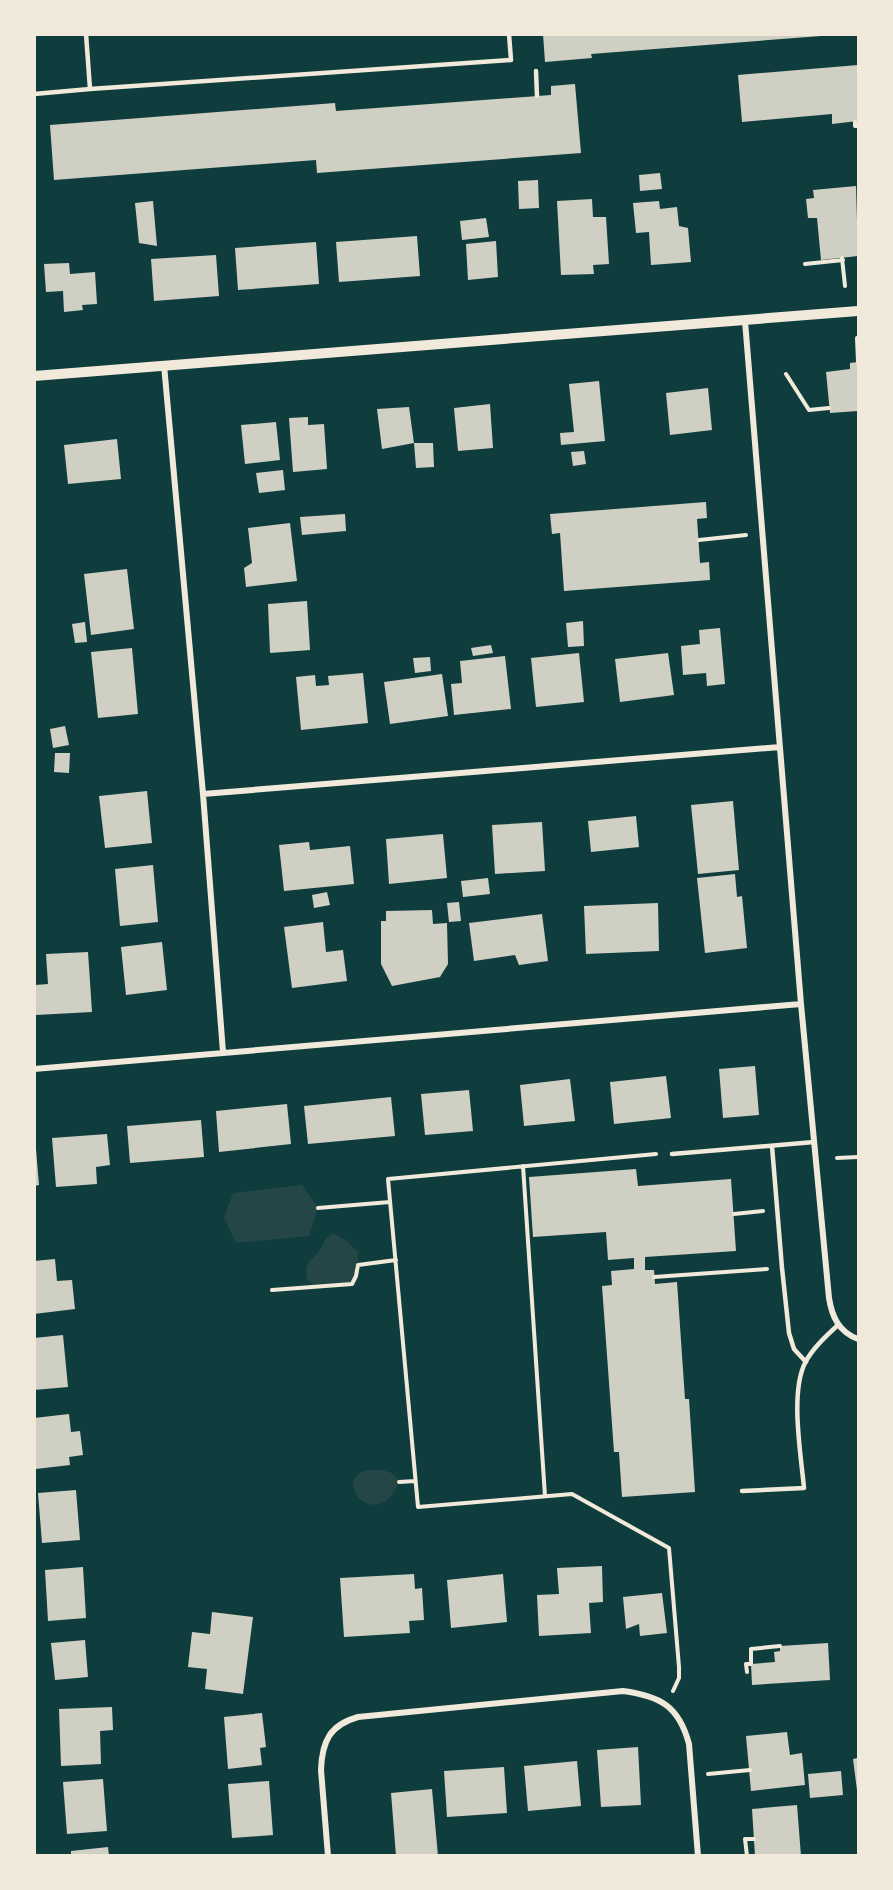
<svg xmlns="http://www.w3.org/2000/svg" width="893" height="1890" viewBox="0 0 893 1890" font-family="'PT Sans Narrow',sans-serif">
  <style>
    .green { fill: #244646 }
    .building { fill: #cfcfc3 }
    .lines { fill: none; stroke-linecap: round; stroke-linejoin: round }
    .path { stroke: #f1e9da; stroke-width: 4 }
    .service { stroke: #f1e9da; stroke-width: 4.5 }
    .minor { stroke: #f1e9da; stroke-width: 6 }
    .tertiary { stroke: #f1e9da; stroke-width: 10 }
  </style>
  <rect width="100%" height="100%" fill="#0f3d3e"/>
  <path class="green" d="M 302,1185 L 318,1208 L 309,1236 L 236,1243 L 224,1218 L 233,1193 Z
    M 333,1233 L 347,1241 L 358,1252 L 358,1265 L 352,1284 L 314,1285 L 307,1280 C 305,1264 307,1265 317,1253 C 325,1245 321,1241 333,1233 Z
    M 374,1470 C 386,1470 393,1471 399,1482 C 379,1531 337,1488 360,1473 C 364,1470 370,1470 374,1470 Z"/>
  <path class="building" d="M 543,34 L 821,34 L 821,36 L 591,54 L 592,58 L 545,62 Z
    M 858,65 L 858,121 L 832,124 L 832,114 L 742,122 L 738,75 Z
    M 575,84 L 581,153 L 317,173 L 316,160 L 54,180 L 50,125 L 335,103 L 336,111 L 551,95 L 551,86 Z
    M 660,173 L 662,189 L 640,191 L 639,175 Z
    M 538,180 L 539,208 L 519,209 L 518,181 Z
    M 856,186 L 858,256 L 821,260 L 817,218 L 808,218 L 806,199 L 814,198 L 813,190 Z
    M 592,199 L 593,217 L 606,217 L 609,264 L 593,265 L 594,274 L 561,275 L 557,201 Z
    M 153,201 L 157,246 L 139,243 L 135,203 Z
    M 659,201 L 660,209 L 677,207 L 679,226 L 688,228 L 691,262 L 651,265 L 649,232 L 636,233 L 633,203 Z
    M 486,218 L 489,237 L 462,240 L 460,221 Z
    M 417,236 L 420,276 L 339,282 L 336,242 Z
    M 496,241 L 498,277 L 468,280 L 466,244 Z
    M 316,242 L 319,284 L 238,290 L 235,248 Z
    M 216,255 L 219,296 L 154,301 L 151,259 Z
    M 69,263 L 70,274 L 95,272 L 97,304 L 82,305 L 83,310 L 64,312 L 63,291 L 46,292 L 44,264 Z
    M 858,362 L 858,411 L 830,413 L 826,372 L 850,369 L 850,363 Z
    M 599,381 L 605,441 L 561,445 L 560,433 L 574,432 L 569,384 Z
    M 708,388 L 712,430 L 670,435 L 666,393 Z
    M 490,404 L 493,448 L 458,451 L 454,408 Z
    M 409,407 L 414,443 L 382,449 L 377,409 Z
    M 308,417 L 308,425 L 324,424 L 327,469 L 293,472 L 289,418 Z
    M 276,422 L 280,460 L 245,464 L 241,425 Z
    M 117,439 L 121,479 L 68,484 L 64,445 Z
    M 414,443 L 433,443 L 434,467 L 416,468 Z
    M 584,451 L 586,464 L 573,466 L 571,452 Z
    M 283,470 L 285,490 L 259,493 L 256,473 Z
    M 706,502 L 707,518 L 697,519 L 700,563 L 709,562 L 710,580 L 564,591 L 560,533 L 552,534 L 550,514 Z
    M 345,514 L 346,531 L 302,535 L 300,517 Z
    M 290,523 L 297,581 L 246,587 L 244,568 L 252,563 L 248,528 Z
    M 127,569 L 134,629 L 91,635 L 84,574 Z
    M 307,601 L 310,650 L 270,653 L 268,604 Z
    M 583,621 L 584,646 L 568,647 L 566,623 Z
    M 85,622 L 87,642 L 75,643 L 72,624 Z
    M 720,628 L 725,684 L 707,686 L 706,673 L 683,675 L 681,646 L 700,644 L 699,630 Z
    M 491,645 L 493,653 L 473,656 L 471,648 Z
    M 132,648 L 138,714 L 98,718 L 91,652 Z
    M 579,653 L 584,702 L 536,707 L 531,658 Z
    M 668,653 L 674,695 L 620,702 L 615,659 Z
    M 505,656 L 511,709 L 454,715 L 451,684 L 462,683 L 460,661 Z
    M 430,657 L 431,671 L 415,673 L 413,658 Z
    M 363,673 L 368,723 L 301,730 L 296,677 L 315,675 L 316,686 L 329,685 L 328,676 Z
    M 442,674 L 448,716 L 390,724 L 384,682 Z
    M 65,726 L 69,745 L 53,748 L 50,729 Z
    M 55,753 L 70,753 L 69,773 L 54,772 Z
    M 147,791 L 152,843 L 105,848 L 99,796 Z
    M 733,801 L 739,870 L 698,874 L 691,805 Z
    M 636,816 L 639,847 L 591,852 L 588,821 Z
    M 542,822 L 545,871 L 495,874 L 492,825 Z
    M 443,834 L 447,878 L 389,884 L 386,839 Z
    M 309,842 L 310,850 L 350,846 L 354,884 L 284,891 L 279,845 Z
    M 153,865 L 158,922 L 120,926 L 115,869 Z
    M 735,874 L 737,897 L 742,896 L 747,948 L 705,953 L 697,878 Z
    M 488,878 L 490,894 L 463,897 L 461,881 Z
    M 327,892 L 330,905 L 314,908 L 312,895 Z
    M 459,902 L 461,921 L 449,922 L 447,903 Z
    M 658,903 L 659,951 L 586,954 L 584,906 Z
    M 432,910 L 433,924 L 447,923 L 448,964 L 440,977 L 392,986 L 381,964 L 381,921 L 386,921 L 386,911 Z
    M 542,914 L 548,961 L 519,965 L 515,955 L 474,961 L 469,923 Z
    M 323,922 L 326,952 L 343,950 L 347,981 L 292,988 L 284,927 Z
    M 162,942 L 167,990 L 126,995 L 121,947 Z
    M 88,952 L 92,1012 L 36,1015 L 35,985 L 48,984 L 46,954 Z
    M 755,1066 L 759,1115 L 723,1118 L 719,1069 Z
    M 666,1076 L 671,1118 L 614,1124 L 610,1082 Z
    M 570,1079 L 575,1121 L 524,1126 L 520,1085 Z
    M 469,1090 L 473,1131 L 425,1135 L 421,1094 Z
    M 391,1097 L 395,1136 L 308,1144 L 304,1106 Z
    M 287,1104 L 291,1144 L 219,1152 L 216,1111 Z
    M 201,1120 L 204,1157 L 130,1163 L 127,1126 Z
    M 107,1134 L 110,1165 L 96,1167 L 97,1184 L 56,1187 L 52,1138 Z
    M 34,1149 L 36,1149 L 39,1185 L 34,1186 Z
    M 636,1169 L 638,1186 L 731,1179 L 736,1251 L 645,1257 L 645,1270 L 654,1270 L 655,1284 L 677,1282 L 685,1399 L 689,1399 L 695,1492 L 622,1497 L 619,1452 L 614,1452 L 602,1286 L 612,1285 L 611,1271 L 634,1269 L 634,1258 L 608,1260 L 606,1232 L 533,1237 L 529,1177 Z
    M 55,1259 L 57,1281 L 72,1280 L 75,1309 L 34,1314 L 34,1261 Z
    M 63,1335 L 68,1387 L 34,1390 L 34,1338 Z
    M 69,1414 L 71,1432 L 80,1431 L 83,1455 L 69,1457 L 70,1465 L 36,1469 L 34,1418 Z
    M 76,1490 L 80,1540 L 42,1543 L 38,1493 Z
    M 602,1566 L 603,1602 L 589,1603 L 591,1633 L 539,1636 L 537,1595 L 559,1594 L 557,1568 Z
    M 83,1567 L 86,1618 L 48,1621 L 45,1570 Z
    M 414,1574 L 415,1589 L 422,1588 L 424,1620 L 409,1621 L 410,1633 L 344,1637 L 340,1578 Z
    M 503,1574 L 507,1622 L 451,1628 L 447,1580 Z
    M 662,1593 L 667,1633 L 640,1636 L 639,1624 L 626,1629 L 623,1597 Z
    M 212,1612 L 253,1617 L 243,1694 L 205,1689 L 207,1669 L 188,1667 L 192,1632 L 210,1634 Z
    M 85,1640 L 88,1677 L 55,1680 L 51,1643 Z
    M 828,1643 L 830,1680 L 752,1685 L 751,1664 L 775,1662 L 774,1652 L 780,1651 L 780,1646 Z
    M 112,1707 L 113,1730 L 100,1731 L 101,1764 L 61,1766 L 59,1709 Z
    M 262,1713 L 266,1747 L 260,1748 L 262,1765 L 228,1769 L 224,1717 Z
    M 787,1732 L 790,1755 L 802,1753 L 805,1785 L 751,1791 L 746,1736 Z
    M 638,1747 L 641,1805 L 601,1807 L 597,1750 Z
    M 858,1758 L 858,1789 L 857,1790 L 853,1759 Z
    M 577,1761 L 581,1806 L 528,1811 L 524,1766 Z
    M 504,1767 L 507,1813 L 447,1817 L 444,1771 Z
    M 841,1771 L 843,1795 L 810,1798 L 808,1774 Z
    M 103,1779 L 107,1831 L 67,1834 L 63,1782 Z
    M 269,1781 L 273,1835 L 232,1838 L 228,1784 Z
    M 432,1789 L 438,1856 L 396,1856 L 391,1793 Z
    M 797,1805 L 801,1856 L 755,1856 L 752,1809 Z
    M 108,1847 L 109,1856 L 71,1856 L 71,1851 Z"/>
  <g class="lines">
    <path class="path" d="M 855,122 L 855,126 L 858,126
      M 842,258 L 845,286
      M 805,264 L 843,260
      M 857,338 L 858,362
      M 786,374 L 809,410 L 829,408
      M 699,540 L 746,535
      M 656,1154 L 388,1179 L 418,1507 L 572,1494 L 669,1548 L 679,1667 L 679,1678 L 673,1691
      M 837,1158 L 858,1157
      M 523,1166 L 545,1496
      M 318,1208 L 390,1202
      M 734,1214 L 763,1211
      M 654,1277 L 767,1269
      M 272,1290 L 352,1284 L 356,1276 L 358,1265 L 396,1260
      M 399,1482 L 415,1481
      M 747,1672 L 746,1664 L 751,1664 L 751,1649 L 780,1646
      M 708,1774 L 750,1770
      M 747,1856 L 745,1839 L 754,1839"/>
    <path class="service" d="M 536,71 L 537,96
      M 90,89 L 511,60 L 509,34
      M 34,94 L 90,89 L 86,34
      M 772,1146 L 782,1268 L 789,1333 L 794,1349 L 806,1362
      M 672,1154 L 814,1142
      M 742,1491 L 804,1488 C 801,1455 790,1393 805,1363 C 812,1349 826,1336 838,1325"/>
    <path class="minor" d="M 745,321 L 801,1004 L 829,1298 C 832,1317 839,1332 858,1339
      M 164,365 L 203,794 L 223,1052
      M 203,794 L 780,747
      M 34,1069 L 801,1004
      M 328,1856 L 321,1770 C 322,1741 330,1725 358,1717 L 623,1691 C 660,1696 679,1706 689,1744 L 698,1856"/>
    <path class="tertiary" d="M 34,376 L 858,311"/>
  </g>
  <rect width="893" height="1890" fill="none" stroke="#f1e9da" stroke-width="72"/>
</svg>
